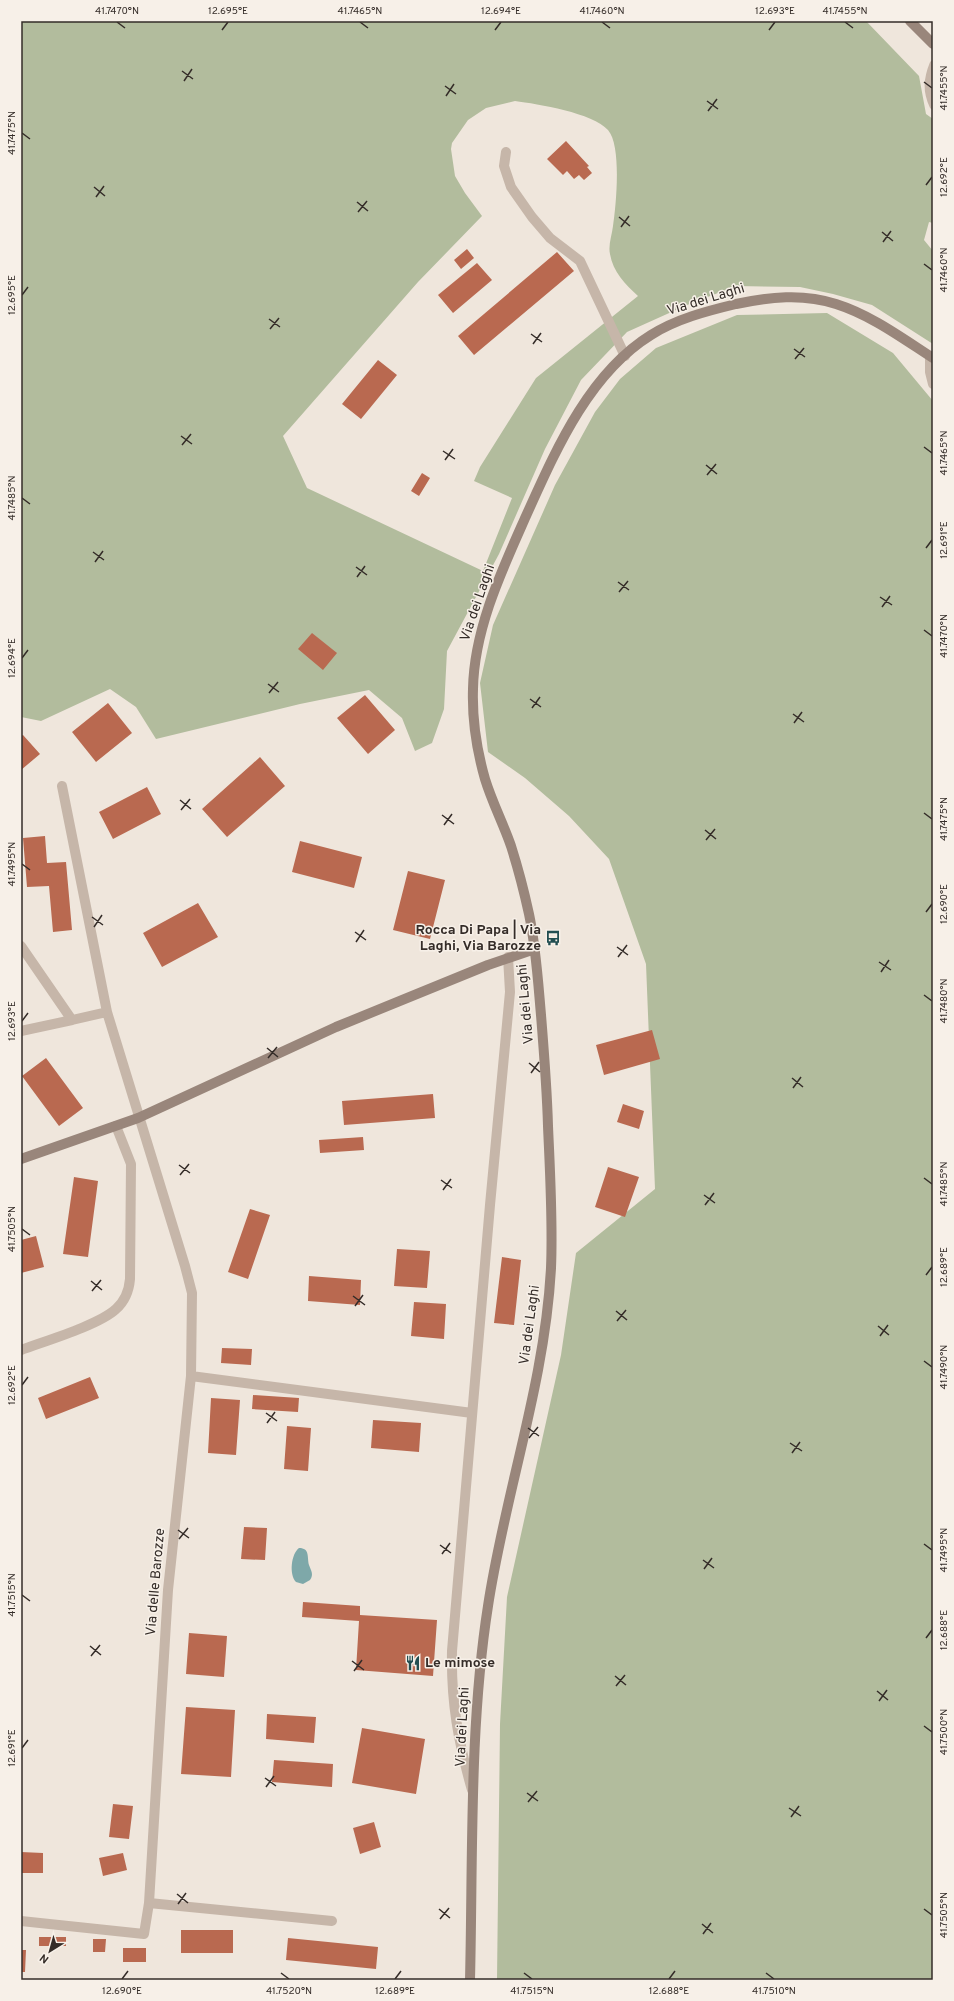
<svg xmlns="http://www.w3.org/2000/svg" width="954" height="2001" viewBox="0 0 954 2001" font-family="Overpass,sans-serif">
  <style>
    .green { fill: #b2bc9d; fill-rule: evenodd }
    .water { fill: #7ea8a9 }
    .building { fill: #b96950 }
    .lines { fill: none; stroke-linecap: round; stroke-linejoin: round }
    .lane { stroke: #c6b6a9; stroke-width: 7 }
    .street { stroke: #c6b6a9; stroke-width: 10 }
    .secondary { stroke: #99867b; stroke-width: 10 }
    .ticks { fill: none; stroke: #342c28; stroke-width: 1.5 }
    .labels { text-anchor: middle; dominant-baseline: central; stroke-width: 3; stroke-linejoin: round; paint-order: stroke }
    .street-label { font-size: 14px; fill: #342c28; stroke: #f7f0e8 }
    .poi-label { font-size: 14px; font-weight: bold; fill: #342c28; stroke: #f7f0e8; text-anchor: end }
    .neatline { fill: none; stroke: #342c28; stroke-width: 1.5 }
    .ticks-label { font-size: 10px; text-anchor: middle; fill: #342c28 }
  </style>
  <rect width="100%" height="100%" fill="#efe6dc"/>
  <path class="green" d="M 21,21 L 866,21 L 919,76 L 926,114 L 933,119 L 933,223 L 929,222 L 924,240 L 933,251 L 933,344 L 872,305 L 833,294 L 800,287 L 736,286 L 687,305 L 627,332 L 581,380 L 545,449 L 499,554 L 447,651 L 444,709 L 432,743 L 415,751 L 402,718 L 369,690 L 300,704 L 156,739 L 136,707 L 110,689 L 41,721 L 21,717 ZM 515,101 C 538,104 593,113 608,130 C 622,146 616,206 613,226 C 612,235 608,245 610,254 C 613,272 625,284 638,296 L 536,378 L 480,467 L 474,481 L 512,498 L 483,571 L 307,488 L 283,436 L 418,282 L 482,216 L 465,193 L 455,176 L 451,149 L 452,143 L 468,120 L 486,108 Z
    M 827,313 L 893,353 L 933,401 L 933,1980 L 497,1980 L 500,1724 L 507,1597 L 561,1355 L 576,1253 L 655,1189 L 646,964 L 609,859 L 569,816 L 525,778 L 488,752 L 480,683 L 493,625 L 555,485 L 595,412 L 620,379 L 656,348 L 737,315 Z"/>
  <path class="water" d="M 299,1548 C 310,1548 307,1557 309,1565 C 311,1571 314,1574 310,1580 L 303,1584 L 296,1582 C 289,1575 291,1554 299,1548 Z"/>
  <path class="building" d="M 566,141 L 589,166 L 587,167 L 592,173 L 584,180 L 579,175 L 574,179 L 567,171 L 563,175 L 547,159 Z
    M 467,249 L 474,258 L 461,269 L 454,260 Z
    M 557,252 L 574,271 L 474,355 L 458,336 Z
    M 477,263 L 492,280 L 453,313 L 438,295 Z
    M 378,360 L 397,375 L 361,419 L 342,404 Z
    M 422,473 L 430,478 L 419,496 L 411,491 Z
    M 312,633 L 337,653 L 323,670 L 298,649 Z
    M 365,695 L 395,730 L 368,754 L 337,718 Z
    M 108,703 L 132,733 L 96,762 L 72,732 Z
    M 23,735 L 40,754 L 21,770 L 21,736 Z
    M 260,757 L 285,786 L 227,837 L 202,809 Z
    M 147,787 L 161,814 L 113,839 L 99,812 Z
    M 45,836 L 47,863 L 66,862 L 72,930 L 53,932 L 49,886 L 27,887 L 23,838 Z
    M 300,841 L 362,857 L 354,888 L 292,872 Z
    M 408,871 L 445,880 L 430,939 L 393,930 Z
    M 198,903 L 218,937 L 162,967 L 143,933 Z
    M 652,1030 L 660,1059 L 604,1075 L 596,1045 Z
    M 46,1058 L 83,1108 L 59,1126 L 22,1076 Z
    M 433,1094 L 435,1118 L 344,1125 L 342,1101 Z
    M 623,1104 L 644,1111 L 639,1129 L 617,1122 Z
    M 363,1137 L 364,1150 L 320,1153 L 319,1140 Z
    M 608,1167 L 639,1177 L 625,1217 L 595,1207 Z
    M 74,1177 L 98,1181 L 88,1257 L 63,1254 Z
    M 250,1209 L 270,1215 L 248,1279 L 228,1272 Z
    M 36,1236 L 44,1267 L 21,1273 L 21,1240 Z
    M 397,1249 L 430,1251 L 427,1288 L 394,1286 Z
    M 502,1257 L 521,1260 L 514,1325 L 494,1323 Z
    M 309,1276 L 361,1280 L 360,1305 L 308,1301 Z
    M 414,1302 L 446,1304 L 444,1339 L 411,1336 Z
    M 222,1348 L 252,1349 L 251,1365 L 221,1363 Z
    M 90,1377 L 99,1398 L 46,1419 L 38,1398 Z
    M 253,1395 L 299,1398 L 298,1412 L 252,1409 Z
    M 211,1398 L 240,1400 L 236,1455 L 208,1453 Z
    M 373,1420 L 421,1423 L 419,1452 L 371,1448 Z
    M 287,1426 L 311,1428 L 308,1471 L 284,1469 Z
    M 244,1527 L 267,1528 L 265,1560 L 241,1559 Z
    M 303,1602 L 360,1606 L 360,1615 L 437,1620 L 433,1676 L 356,1670 L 359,1621 L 302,1617 Z
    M 189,1633 L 227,1636 L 224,1677 L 186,1674 Z
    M 186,1707 L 235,1710 L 231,1777 L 181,1774 Z
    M 267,1714 L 316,1717 L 314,1743 L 266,1739 Z
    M 362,1728 L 425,1739 L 416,1794 L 352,1783 Z
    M 274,1760 L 333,1764 L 332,1787 L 272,1782 Z
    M 113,1804 L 133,1806 L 129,1839 L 109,1837 Z
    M 374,1822 L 381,1847 L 360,1854 L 353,1828 Z
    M 21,1852 L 43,1853 L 43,1873 L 21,1873 Z
    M 123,1853 L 127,1870 L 103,1876 L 99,1858 Z
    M 181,1930 L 233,1930 L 233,1953 L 181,1953 Z
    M 39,1937 L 66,1937 L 66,1946 L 39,1946 Z
    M 288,1938 L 378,1947 L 376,1969 L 286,1960 Z
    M 93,1939 L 106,1939 L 105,1952 L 93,1952 Z
    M 123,1948 L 146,1948 L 146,1962 L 123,1962 Z
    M 21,1950 L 26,1950 L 25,1972 L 21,1972 Z"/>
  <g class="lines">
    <path class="lane" d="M 933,64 C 927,79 926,91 933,106"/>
    <path class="street" d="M 506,152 L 504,166 L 511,187 L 532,217 L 550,238 L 580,261 L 625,356
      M 930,356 L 930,372 L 933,384
      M 62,786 L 107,1012
      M 21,946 L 72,1020 L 107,1012 L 185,1266 L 192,1293 L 191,1376 L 168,1590 L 149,1903 L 144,1934 L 21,1921
      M 21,1031 L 72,1020
      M 21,1350 C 45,1341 99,1325 116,1309 C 125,1301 129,1291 130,1279 L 131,1164 L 116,1126
      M 191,1376 L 472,1413
      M 472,1790 C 458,1741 451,1702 452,1651 L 490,1205 L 510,992 L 508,957
      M 149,1903 L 332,1921"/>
    <path class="secondary" d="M 910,21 L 933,44
      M 21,1159 L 138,1118 L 336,1027 L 488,965 L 535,949
      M 470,1980 C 473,1857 469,1727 488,1606 C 505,1493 545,1383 551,1268 C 553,1221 550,1173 548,1126 C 547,1089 544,1052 541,1015 C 538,981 536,947 529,914 C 524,891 518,868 511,846 C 503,823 492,802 485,779 C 477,751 472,719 473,689 C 474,629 502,570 526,516 C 555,452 588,374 651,335 C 676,319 707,311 736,304 C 769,297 803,293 836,304 C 871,315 902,338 933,358"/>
  </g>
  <path class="ticks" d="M 117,22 L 125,28M 360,22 L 368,28M 602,22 L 610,28M 845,22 L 853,28M 222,30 L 228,22M 495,30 L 501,22M 769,30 L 775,22M 182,71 L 193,79M 184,81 L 192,69M 924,82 L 932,88M 445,86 L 456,94M 446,96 L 454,84M 707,101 L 718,109M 708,111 L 717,99M 22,133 L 30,139M 926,185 L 932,177M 94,187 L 105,196M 96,197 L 104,186M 357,202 L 368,211M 358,212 L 367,201M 619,217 L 630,226M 621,227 L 629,216M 882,232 L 893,241M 883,242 L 891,231M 924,264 L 932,270M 22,295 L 28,287M 269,319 L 280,327M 270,329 L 279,318M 531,334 L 542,342M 533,344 L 541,333M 794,349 L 805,357M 795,359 L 804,348M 181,436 L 192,444M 182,445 L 191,434M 924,447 L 932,453M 443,451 L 455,459M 445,460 L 453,449M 706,465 L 717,474M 707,475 L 716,464M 22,498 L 30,504M 926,548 L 932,540M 93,552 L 104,560M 95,562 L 103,551M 356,567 L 367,575M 357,577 L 365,566M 618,582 L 629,590M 619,592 L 628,581M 880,597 L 892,605M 882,607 L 890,596M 924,630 L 932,636M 22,658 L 28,650M 268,684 L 279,692M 269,693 L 278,682M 530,699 L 541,707M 532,708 L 540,697M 793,714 L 804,722M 794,723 L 802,712M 180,800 L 191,809M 181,810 L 190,799M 924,813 L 932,819M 442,815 L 454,824M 444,825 L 452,814M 705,830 L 716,839M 706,840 L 715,829M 22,864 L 30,870M 926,912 L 932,904M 92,917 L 103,925M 94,927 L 102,915M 355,932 L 366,940M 356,942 L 364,930M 617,947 L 628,955M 618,957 L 627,945M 879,962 L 891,970M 881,972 L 889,960M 924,995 L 932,1001M 22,1021 L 28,1013M 267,1048 L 278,1057M 268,1058 L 277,1047M 529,1063 L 540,1072M 531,1073 L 539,1062M 792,1078 L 803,1087M 793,1088 L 801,1077M 179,1165 L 190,1173M 180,1175 L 189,1164M 924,1178 L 932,1184M 441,1180 L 452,1188M 443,1190 L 451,1179M 704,1195 L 715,1203M 705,1205 L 714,1193M 22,1229 L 30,1235M 926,1275 L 932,1267M 91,1281 L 102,1290M 92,1291 L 101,1280M 353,1296 L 365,1305M 355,1306 L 363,1295M 616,1311 L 627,1320M 617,1321 L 626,1310M 878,1326 L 889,1335M 880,1336 L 888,1325M 924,1361 L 932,1367M 22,1385 L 28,1377M 266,1413 L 277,1421M 267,1423 L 275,1412M 528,1428 L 539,1436M 529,1438 L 538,1427M 790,1443 L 802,1451M 792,1453 L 800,1442M 178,1530 L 189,1538M 179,1539 L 188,1528M 924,1544 L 932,1550M 440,1545 L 451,1553M 442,1554 L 450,1543M 703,1560 L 714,1568M 704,1569 L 712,1558M 22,1595 L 30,1601M 926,1638 L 932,1630M 90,1646 L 101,1655M 91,1656 L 100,1645M 352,1661 L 364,1670M 354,1671 L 362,1660M 615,1676 L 626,1685M 616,1686 L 625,1675M 877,1691 L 888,1700M 879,1701 L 887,1690M 924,1726 L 932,1732M 22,1748 L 28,1740M 265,1778 L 276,1786M 266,1787 L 274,1776M 527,1793 L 538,1801M 528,1802 L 537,1791M 789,1808 L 801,1816M 791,1817 L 799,1806M 177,1894 L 188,1903M 178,1904 L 186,1893M 439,1909 L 450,1918M 924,1909 L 932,1915M 440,1919 L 449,1908M 702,1924 L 713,1933M 703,1934 L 711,1923M 281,1973 L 289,1979M 524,1973 L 532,1979M 766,1973 L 774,1979M 122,1979 L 128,1971M 395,1979 L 401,1971M 669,1979 L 675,1971"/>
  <defs>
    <g id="bus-bare" transform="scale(1.2)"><path d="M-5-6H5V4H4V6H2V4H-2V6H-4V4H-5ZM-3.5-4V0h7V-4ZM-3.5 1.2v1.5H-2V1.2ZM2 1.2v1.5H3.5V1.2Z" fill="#224e51" stroke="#f7f0e8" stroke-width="2.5" paint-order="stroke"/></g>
    <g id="restaurant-bare" transform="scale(1.2)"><path d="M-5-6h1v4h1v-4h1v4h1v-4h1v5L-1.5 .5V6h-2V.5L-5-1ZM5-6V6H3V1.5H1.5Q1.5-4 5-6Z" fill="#224e51" stroke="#f7f0e8" stroke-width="2.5" paint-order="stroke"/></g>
  </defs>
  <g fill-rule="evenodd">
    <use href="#bus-bare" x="553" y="938"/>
    <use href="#restaurant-bare" x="413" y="1663"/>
  </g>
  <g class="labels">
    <g class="street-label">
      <text transform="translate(706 300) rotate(-17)">Via dei Laghi</text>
      <text transform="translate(478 603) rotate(-71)">Via dei Laghi</text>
      <text transform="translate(526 1004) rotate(-95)">Via dei Laghi</text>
      <text transform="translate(530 1325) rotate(-82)">Via dei Laghi</text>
      <text transform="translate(156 1582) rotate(-85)">Via delle Barozze</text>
      <text transform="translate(463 1727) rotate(-87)">Via dei Laghi</text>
    </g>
    <g class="poi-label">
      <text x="541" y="930">Rocca Di Papa | Via<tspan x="541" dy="16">Laghi, Via Barozze</tspan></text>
      <text x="425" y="1663" text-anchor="start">Le mimose</text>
    </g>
  </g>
  <rect width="954" height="2001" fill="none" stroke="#f7f0e8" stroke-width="44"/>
  <g transform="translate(50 1951) rotate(217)" stroke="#f7f0e8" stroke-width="3" paint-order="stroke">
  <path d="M0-3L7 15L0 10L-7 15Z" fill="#342c28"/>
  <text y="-6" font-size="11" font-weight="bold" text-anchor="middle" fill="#342c28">N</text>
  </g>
  <rect x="22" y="22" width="910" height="1957" class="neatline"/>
  <g class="ticks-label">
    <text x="117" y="14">41.7470°N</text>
    <text x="228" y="14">12.695°E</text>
    <text x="360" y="14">41.7465°N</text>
    <text x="501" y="14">12.694°E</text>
    <text x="602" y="14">41.7460°N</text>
    <text x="775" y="14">12.693°E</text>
    <text x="845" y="14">41.7455°N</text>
    <text transform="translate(943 88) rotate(-90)" y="4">41.7455°N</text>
    <text transform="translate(11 133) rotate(-90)" y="4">41.7475°N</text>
    <text transform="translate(943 177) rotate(-90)" y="4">12.692°E</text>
    <text transform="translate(943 270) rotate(-90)" y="4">41.7460°N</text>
    <text transform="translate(11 295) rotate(-90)" y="4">12.695°E</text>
    <text transform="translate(943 453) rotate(-90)" y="4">41.7465°N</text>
    <text transform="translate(11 498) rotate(-90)" y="4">41.7485°N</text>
    <text transform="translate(943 540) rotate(-90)" y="4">12.691°E</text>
    <text transform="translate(943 636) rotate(-90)" y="4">41.7470°N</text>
    <text transform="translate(11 658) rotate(-90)" y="4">12.694°E</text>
    <text transform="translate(943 819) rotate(-90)" y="4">41.7475°N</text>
    <text transform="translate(11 864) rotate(-90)" y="4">41.7495°N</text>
    <text transform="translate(943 904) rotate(-90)" y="4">12.690°E</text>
    <text transform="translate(943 1001) rotate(-90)" y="4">41.7480°N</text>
    <text transform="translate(11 1021) rotate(-90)" y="4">12.693°E</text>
    <text transform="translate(943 1184) rotate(-90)" y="4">41.7485°N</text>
    <text transform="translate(11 1229) rotate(-90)" y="4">41.7505°N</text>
    <text transform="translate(943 1267) rotate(-90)" y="4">12.689°E</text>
    <text transform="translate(943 1367) rotate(-90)" y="4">41.7490°N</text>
    <text transform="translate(11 1385) rotate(-90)" y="4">12.692°E</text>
    <text transform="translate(943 1550) rotate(-90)" y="4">41.7495°N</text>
    <text transform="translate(11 1595) rotate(-90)" y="4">41.7515°N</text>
    <text transform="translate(943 1630) rotate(-90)" y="4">12.688°E</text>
    <text transform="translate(943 1732) rotate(-90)" y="4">41.7500°N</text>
    <text transform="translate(11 1748) rotate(-90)" y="4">12.691°E</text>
    <text transform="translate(943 1915) rotate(-90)" y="4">41.7505°N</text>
    <text x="122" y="1994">12.690°E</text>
    <text x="289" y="1994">41.7520°N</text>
    <text x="395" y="1994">12.689°E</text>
    <text x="532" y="1994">41.7515°N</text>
    <text x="669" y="1994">12.688°E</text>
    <text x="774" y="1994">41.7510°N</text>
  </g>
</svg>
